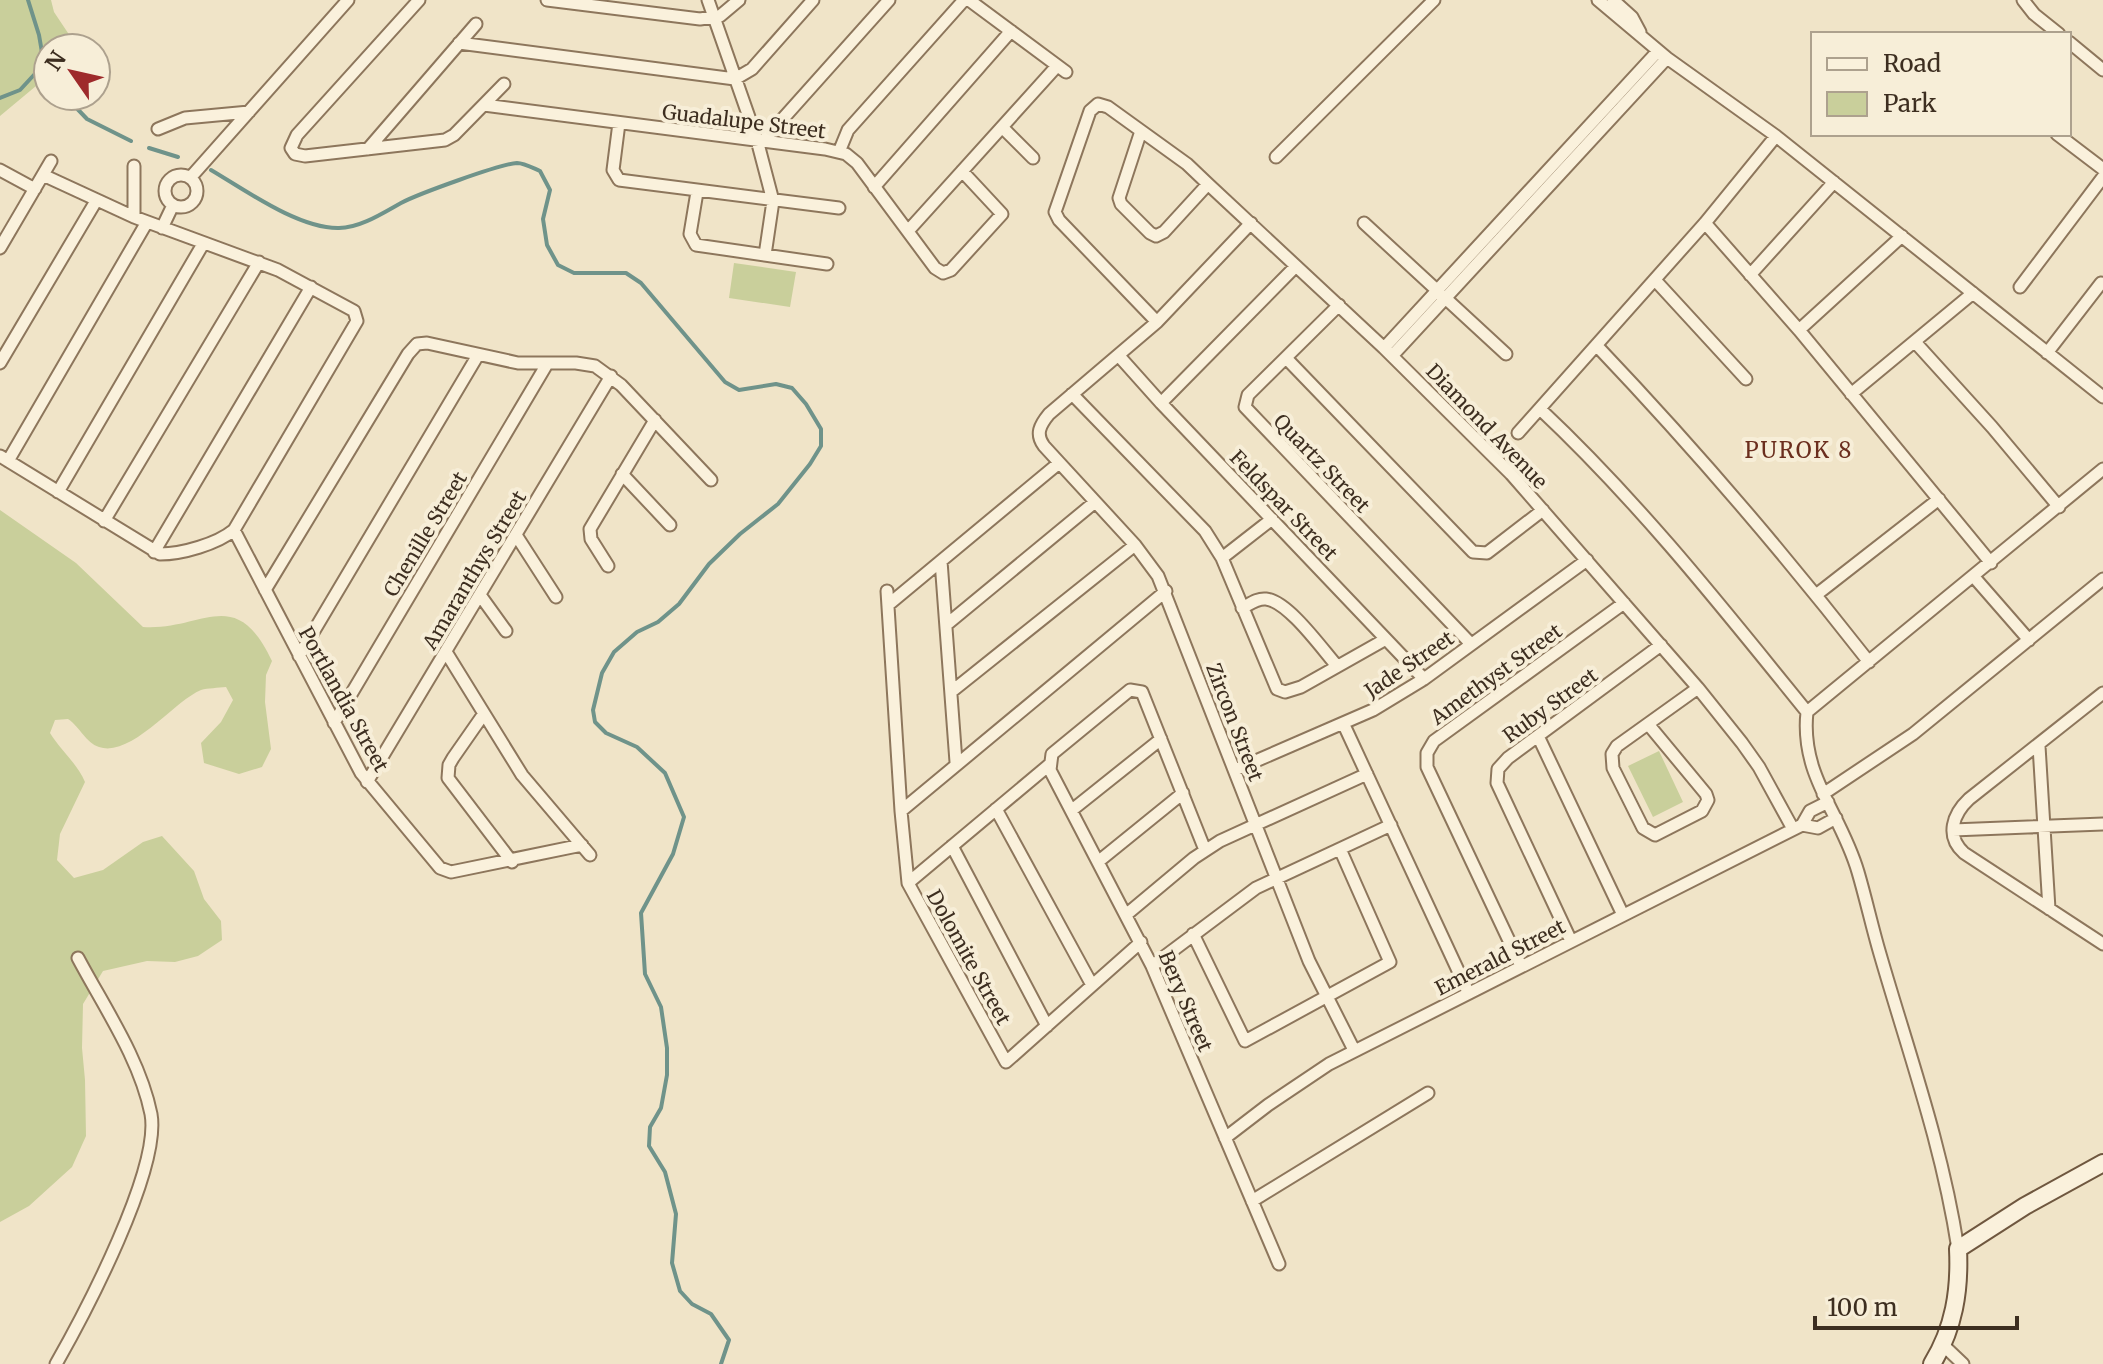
<svg xmlns="http://www.w3.org/2000/svg" width="2103" height="1364" viewBox="0 0 2103 1364" font-family="Merriweather,serif">
  <style>
    .green { fill: #c9cf9b }
    .lines { fill: none; stroke-linecap: round; stroke-linejoin: round }
    .stream { stroke: #6f938a; stroke-width: 4 }
    .minor-casing { stroke: #8d765c; stroke-width: 15 }
    .secondary-casing { stroke: #6f573f; stroke-width: 20 }
    .minor { stroke: #faf1dc; stroke-width: 11 }
    .secondary { stroke: #faf1dc; stroke-width: 16 }
    .labels { text-anchor: middle; dominant-baseline: central; stroke-width: 8; stroke-linejoin: round; paint-order: stroke }
    .street-label { font-size: 20px; fill: #3d2e20; stroke: #f7eed8 }
    .neighbourhood-label { font-size: 22px; letter-spacing: 2px; fill: #6b2e1e; stroke: #f7eed8 }
  </style>
  <rect width="100%" height="100%" fill="#f0e4c8"/>
  <path class="green" d="M 0,0 L 51,0 L 54,12 L 78,48 L 48,48 L 48,76 L 0,116 Z
    M 734,263 L 796,272 L 790,307 L 729,298 Z
    M 0,510 L 76,563 L 143,627 C 203,631 235,583 272,661 L 266,675 L 265,702 L 271,749 L 262,767 L 239,774 L 204,763 L 201,743 L 221,722 L 233,700 L 226,687 C 218,688 208,688 201,690 C 174,701 131,758 99,747 C 86,743 80,727 68,719 L 55,720 L 50,733 C 61,751 77,763 85,782 L 60,834 L 57,860 L 74,878 L 103,870 L 143,842 L 162,836 L 194,871 L 204,899 L 221,921 L 222,940 L 198,956 L 175,962 L 147,961 L 103,971 L 83,1004 L 82,1048 L 85,1080 L 86,1136 L 72,1167 L 29,1206 L 0,1222 Z
    M 1659,751 L 1683,802 L 1653,817 L 1628,766 Z"/>
  <g class="lines">
    <path class="stream" d="M 28,0 L 39,35 L 44,64 L 48,71
      M 65,96 L 87,119 L 131,141
      M 0,98 L 20,90 L 44,64
      M 149,148 L 178,157
      M 211,170 C 245,190 299,229 339,228 C 360,228 383,213 401,203 C 418,194 500,164 517,163 C 524,163 533,168 540,171 L 550,190 L 543,219 L 547,245 L 558,265 L 574,273 L 626,273 L 641,283 L 725,382 L 739,390 L 776,384 L 792,388 L 806,404 L 821,429 L 821,446 L 810,464 L 778,504 L 740,534 L 709,564 L 679,604 L 658,622 L 637,632 L 614,652 L 602,673 L 593,710 L 595,722 L 606,733 L 637,747 L 665,773 L 684,817 L 673,854 L 641,913 L 645,974 L 661,1007 L 667,1048 L 667,1075 L 661,1108 L 650,1127 L 649,1146 L 665,1172 L 676,1214 L 672,1263 L 680,1291 L 692,1304 L 711,1314 L 729,1340 L 721,1364"/>
    <g class="minor-casing">
      <path id="minor" d="M 419,0 L 297,135 L 291,148 L 295,154 L 305,156 L 445,140 L 454,135 L 504,84
        M 547,0 L 700,19 L 720,16 L 739,0
        M 708,0 L 757,140 L 773,201 L 765,255
        M 969,0 L 1066,72
        M 1598,0 L 1667,58 L 1776,136 L 2103,397
        M 1613,0 L 1632,17 L 1640,32
        M 2023,0 L 2034,14 L 2059,34
        M 2069,42 L 2103,70
        M 459,43 L 735,79 L 752,69 L 813,0
        M 484,105 L 825,149 L 846,154 L 857,163 L 935,268 L 943,273 L 951,270 L 1002,214 L 962,171
        M 619,123 L 613,170 L 619,180 L 839,208
        M 1002,127 L 1033,158
        M 158,129 L 185,118 L 249,112
        M 1141,131 L 1119,198 L 1121,204 L 1150,233 L 1156,236 L 1164,232 L 1208,184
        M 2057,134 L 2103,169
        M 763,141 L 889,0
        M 368,149 L 476,24
        M 839,152 L 848,130 L 964,0
        M 1276,157 L 1434,0
        M 0,170 L 35,189
        M165 191a16 16 0 1 1 32 0a16 16 0 1 1-32 0Z
        M 190,178 L 348,0
        M 874,187 L 1011,31
        M 697,192 L 690,234 L 696,245 L 827,264
        M 134,217 L 134,166
        M 1251,223 L 1157,322 L 1049,414 C 1040,425 1035,434 1044,446 L 1135,545 L 1158,576 L 1309,961 L 1354,1050
        M 1364,223 L 1506,354
        M 1705,223 L 1799,330 L 1991,563
        M 162,228 L 173,205
        M 908,231 L 1057,66
        M 0,248 L 51,161
        M 1750,275 L 1834,182
        M 1655,280 L 1746,379
        M 2020,287 L 2103,177
        M 1339,305 L 1248,395 L 1245,407 L 1471,644
        M 1157,322 L 1059,220 L 1055,212 L 1090,111 L 1098,104 L 1108,107 L 1187,164 L 1208,184 L 1384,348 L 1511,474 L 1698,688 L 1742,743 L 1759,767 L 1793,829
        M 1799,330 L 1902,236
        M 1915,342 L 1992,427 L 2059,507
        M 1597,346 C 1693,447 1783,552 1869,662
        M 1384,348 L 1658,51
        M 2047,353 L 2101,283
        M 1119,356 L 1161,403 L 1424,679
        M 1392,356 L 1667,58
        M 1286,358 L 1473,552 L 1487,553 L 1543,510
        M 0,363 L 96,201
        M 1072,394 L 1205,531 L 1222,558 L 1277,689 L 1285,692 L 1301,687 L 1386,639
        M 1851,394 L 1973,293
        M 1161,403 L 1296,266
        M 1540,409 C 1639,502 1722,607 1807,712
        M 1518,433 L 1705,223 L 1776,136
        M 0,456 L 160,554 C 182,554 217,544 234,530 L 357,321 L 354,311 L 278,270 L 134,217 L 43,175
        M 8,461 L 147,222
        M 622,474 L 670,525
        M 58,492 L 203,244
        M 104,521 L 259,262
        M 234,530 L 361,773 L 440,868 L 451,872 L 582,845
        M 516,535 L 556,597
        M 154,552 L 311,287
        M 1222,558 L 1272,519
        M 941,561 L 956,762
        M 608,566 L 591,539 L 590,529 L 655,420
        M 1974,577 L 2029,640
        M 265,590 L 408,354 L 417,344 L 427,343 L 518,363 L 576,363 L 595,366 L 621,385 L 711,480
        M 887,591 L 901,811 L 908,883 L 1006,1062 L 1141,942
        M 480,595 L 506,631
        M 1816,595 L 1939,499
        M 888,605 L 1059,463
        M 1242,608 C 1250,604 1257,598 1266,599 C 1288,601 1322,649 1337,666
        M 946,625 L 1095,502
        M 446,652 L 522,775 L 590,855
        M 299,656 L 478,355
        M 951,692 L 1135,545
        M 2103,693 L 1969,799 C 1953,814 1945,836 1964,853 L 2103,944
        M 483,715 L 453,758 L 449,765 L 448,778 L 512,862
        M 334,723 L 547,364
        M 1648,724 L 1706,794 L 1708,800 L 1702,811 L 1655,835 L 1643,828 L 1613,768 L 1612,754 L 1617,746 L 1698,688
        M 1344,725 L 1468,992
        M 1538,736 L 1623,915
        M 2039,746 L 2049,909
        M 1235,770 L 1373,710 L 1424,679 L 1587,560
        M 367,782 L 611,376
        M 1823,794 L 1913,734 L 2103,579
        M 996,809 L 1092,985
        M 1072,810 L 1161,739
        M 901,811 L 1166,591
        M 1802,825 L 1818,828 L 1836,818
        M 1953,830 L 2103,824
        M 952,846 L 1047,1026
        M 1205,850 L 1142,692 L 1130,690 L 1052,754 L 1050,770 L 1152,966 L 1279,1264
        M 1099,861 L 1183,793
        M 908,883 L 1049,765
        M 1127,914 L 1194,858 L 1220,841 L 1367,774
        M 1193,934 L 1245,1041 L 1390,962 L 1340,849
        M 1571,941 L 1497,783 L 1498,769 L 1508,758 L 1661,645
        M 1152,966 L 1256,888 L 1391,825
        M 1521,966 L 1427,767 L 1427,753 L 1434,741 L 1624,603
        M 1225,1138 L 1268,1105 L 1329,1064 L 1802,825 L 1810,811 L 1828,802
        M 1252,1201 L 1428,1093
        M 1958,1249 C 1942,1145 1909,1054 1880,954 C 1872,927 1866,899 1858,872 C 1841,813 1800,776 1807,712 L 2103,469
        M 1943,1345 L 1963,1364
        M 56,1364 C 85,1313 161,1169 151,1114 C 140,1059 104,1007 78,958"/>
    </g>
    <g class="secondary-casing">
      <path id="secondary" d="M 1932,1364 C 1954,1328 1960,1291 1958,1249 L 2025,1206 L 2103,1163"/>
    </g>
    <use href="#minor" class="minor"/>
    <use href="#secondary" class="secondary"/>
  </g>
  <g class="labels">
    <g class="street-label">
      <text transform="translate(744 121) rotate(7)">Guadalupe Street</text>
      <text transform="translate(1487 426) rotate(46)">Diamond Avenue</text>
      <text transform="translate(1322 463) rotate(46)">Quartz Street</text>
      <text transform="translate(1284 505) rotate(46)">Feldspar Street</text>
      <text transform="translate(425 534) rotate(-59)">Chenille Street</text>
      <text transform="translate(474 570) rotate(-59)">Amaranthys Street</text>
      <text transform="translate(1409 664) rotate(-34)">Jade Street</text>
      <text transform="translate(1496 674) rotate(-36)">Amethyst Street</text>
      <text transform="translate(344 699) rotate(61)">Portlandia Street</text>
      <text transform="translate(1550 705) rotate(-36)">Ruby Street</text>
      <text transform="translate(1235 722) rotate(69)">Zircon Street</text>
      <text transform="translate(969 957) rotate(61)">Dolomite Street</text>
      <text transform="translate(1500 957) rotate(-27)">Emerald Street</text>
      <text transform="translate(1186 1001) rotate(67)">Bery Street</text>
    </g>
    <g class="neighbourhood-label">
      <text x="1799" y="450">PUROK 8</text>
    </g>
  </g>
  <rect x="1811" y="32" width="260" height="104" fill="#f7eed8" stroke="#ada18e" stroke-width="2"/>
  <rect x="1827" y="58" width="40" height="12" fill="#faf1dc" stroke="#ada18e" stroke-width="2"/>
  <text x="1883" y="72" font-size="24" fill="#3d2e20">Road</text>
  <rect x="1827" y="92" width="40" height="24" fill="#c9cf9b" stroke="#ada18e" stroke-width="2"/>
  <text x="1883" y="112" font-size="24" fill="#3d2e20">Park</text>
  <g transform="translate(72 72) rotate(304)"><circle r="38" fill="#f7eed8" stroke="#ada18e" stroke-width="2"/>
  <path d="M0-6L14 30L0 20L-14 30Z" fill="#9e2a2b"/>
  <text y="-12" font-size="22" font-weight="bold" text-anchor="middle" fill="#3d2e20">N</text>
  </g>
  <path d="M1815 1316v12h202v-12" fill="none" stroke="#3d2e20" stroke-width="4"/>
  <text x="1827" y="1316" font-size="24" fill="#3d2e20" stroke="#f7eed8" stroke-width="6" paint-order="stroke">100 m</text>
</svg>
